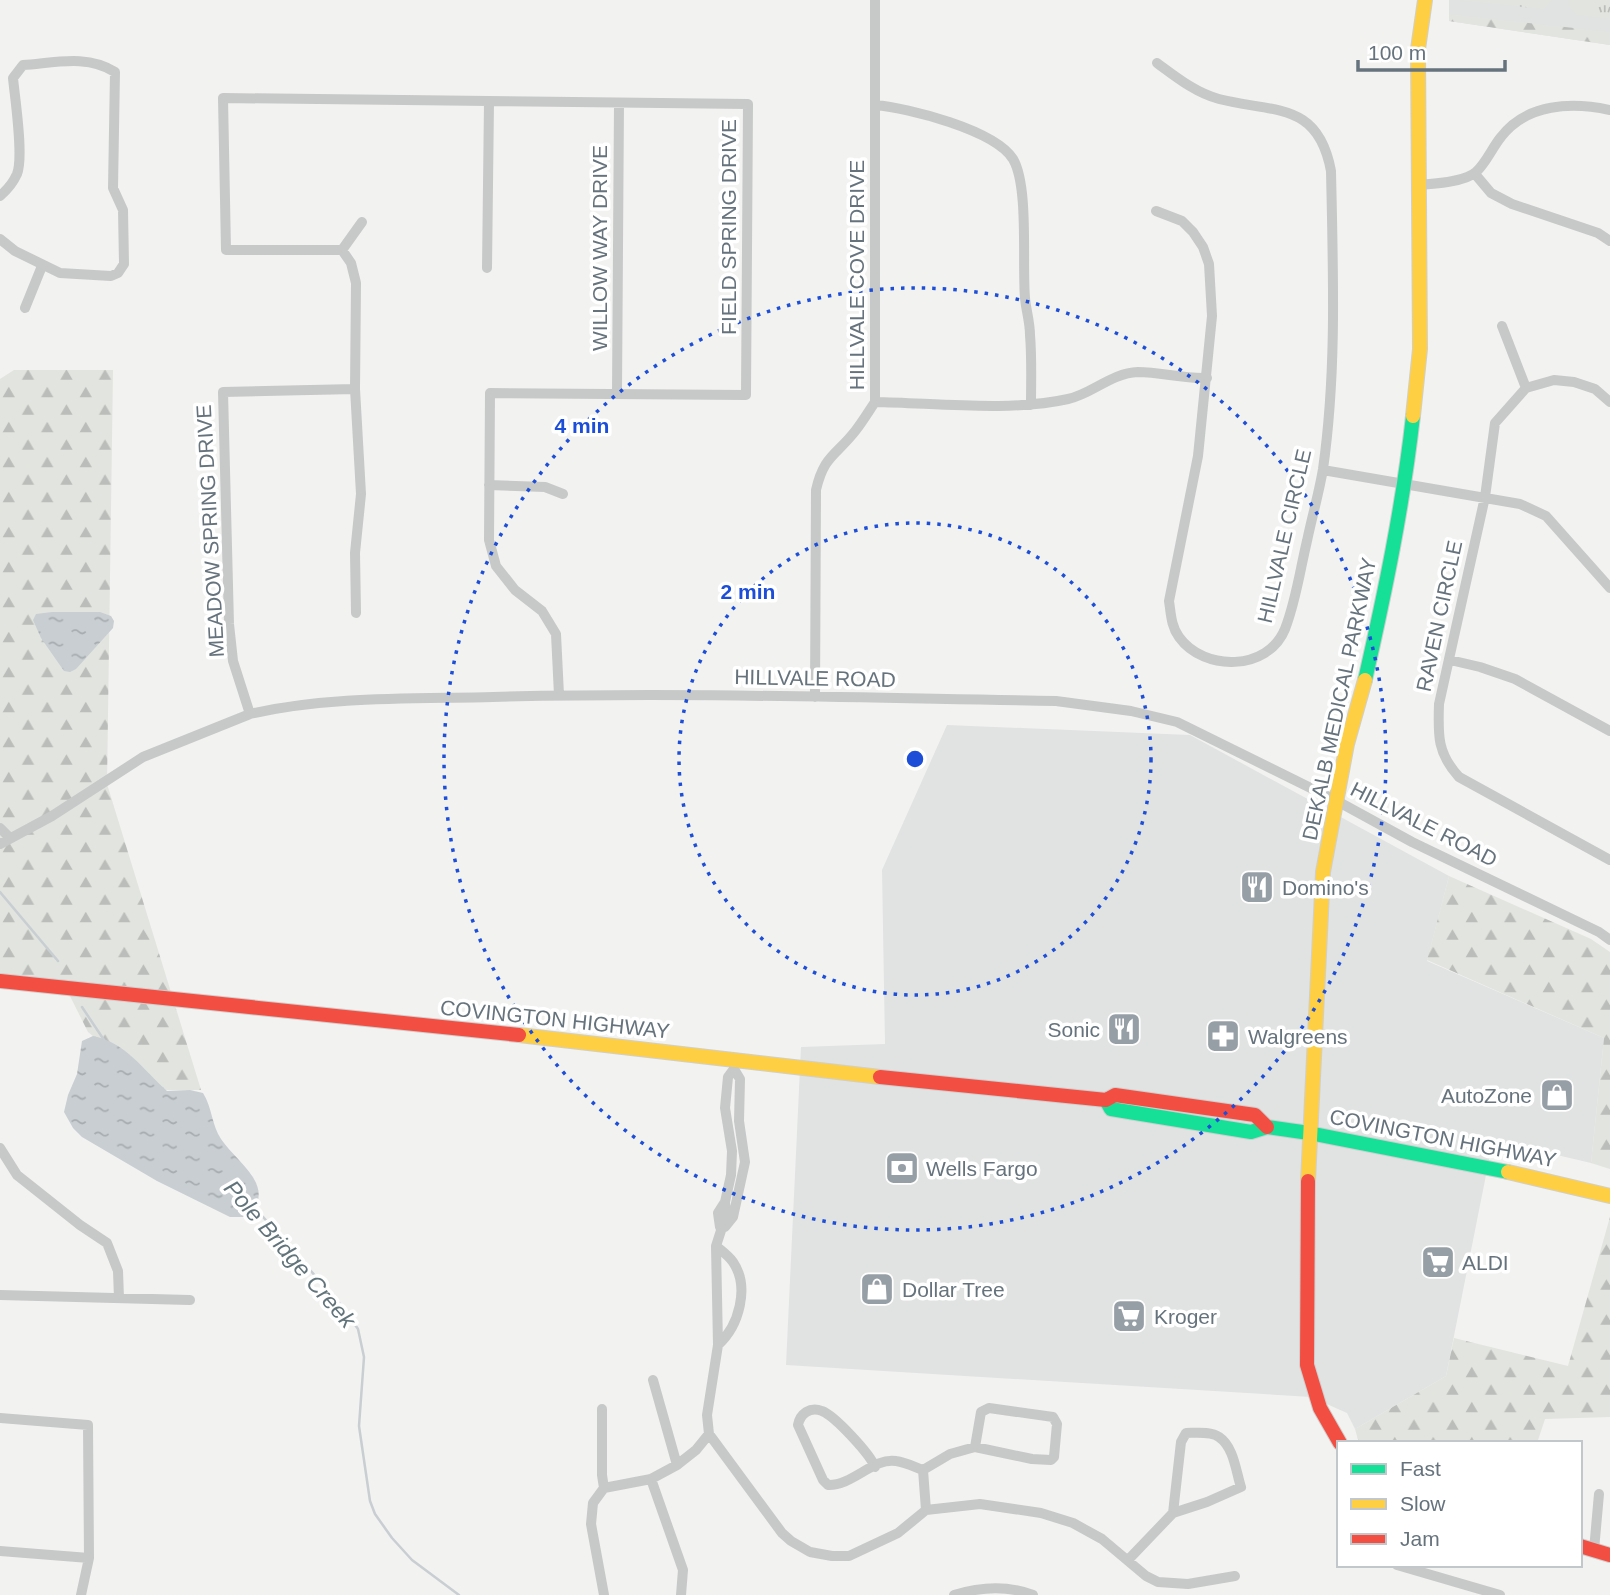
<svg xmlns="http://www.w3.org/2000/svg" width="1610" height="1595" viewBox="0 0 1610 1595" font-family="Helvetica,sans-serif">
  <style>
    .built { fill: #e1e2e2 }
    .grass { fill: url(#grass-tufts) }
    .forest { fill: url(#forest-firs) }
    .water { fill: url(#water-ripples) }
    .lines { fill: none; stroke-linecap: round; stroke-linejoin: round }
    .stream { stroke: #c8ced1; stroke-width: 2.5 }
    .fast-casing { stroke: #cfcfcf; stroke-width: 16 }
    .slow-casing { stroke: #cfcfcf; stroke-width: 16 }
    .jam-casing { stroke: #cfcfcf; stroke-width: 16 }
    .street { stroke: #c7c8c8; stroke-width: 10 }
    .fast { stroke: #16e098; stroke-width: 14 }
    .slow { stroke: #ffcf43; stroke-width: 14 }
    .jam { stroke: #f24e42; stroke-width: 14 }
    .ring { fill: none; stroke: #1d4ed8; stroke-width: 3.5; stroke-dasharray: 3.5 7 }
    .labels { text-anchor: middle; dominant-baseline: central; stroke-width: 7; stroke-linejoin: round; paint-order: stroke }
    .street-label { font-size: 21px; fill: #66737d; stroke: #fff }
    .poi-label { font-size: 21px; fill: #66737d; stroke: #fff; text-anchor: start }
    .water-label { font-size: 23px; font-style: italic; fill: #62747b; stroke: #fff }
    .centre { fill: #1d4ed8; stroke: #fff; stroke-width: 3.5 }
    .ring-label { font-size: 21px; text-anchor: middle; font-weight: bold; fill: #1d4ed8; stroke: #fff; stroke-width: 7; stroke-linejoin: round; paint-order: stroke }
  </style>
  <defs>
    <pattern id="grass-tufts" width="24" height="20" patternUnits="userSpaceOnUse" patternTransform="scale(1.75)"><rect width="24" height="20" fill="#e2e4df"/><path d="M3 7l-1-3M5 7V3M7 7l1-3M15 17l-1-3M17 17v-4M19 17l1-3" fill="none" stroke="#bbbdba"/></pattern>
    <pattern id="forest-firs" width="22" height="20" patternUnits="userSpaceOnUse" patternTransform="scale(1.75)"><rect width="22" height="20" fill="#e2e4df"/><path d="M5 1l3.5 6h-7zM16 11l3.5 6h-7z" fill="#bbbdba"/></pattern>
    <pattern id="water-ripples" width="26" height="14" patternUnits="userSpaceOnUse" patternTransform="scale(1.75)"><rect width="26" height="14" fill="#c8ced1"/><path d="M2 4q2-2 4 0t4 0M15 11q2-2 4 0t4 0" fill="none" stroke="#a6acaf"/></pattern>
  </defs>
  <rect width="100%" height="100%" fill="#f2f2f1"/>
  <path class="built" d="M 1449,0 L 1610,0 L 1610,45 L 1449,21 Z
    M 947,725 L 1190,735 L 1449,876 L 1427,961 L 1604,1038 L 1591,1163 L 1493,1140 L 1446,1376 L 1355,1429 L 1347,1413 L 1311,1397 L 786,1365 L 801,1047 L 885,1044 L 882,870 Z"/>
  <path class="grass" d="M 1456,0 L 1552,0 L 1544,9 Z
    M 1569,0 L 1610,0 L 1610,19 L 1577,15 L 1570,8 Z"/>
  <path class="forest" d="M 1449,14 L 1610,32 L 1610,45 L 1449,21 Z
    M 14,370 L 113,370 L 107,784 L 201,1090 L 159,1090 L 88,1032 L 67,990 L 0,981 L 0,379 Z
    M 1449,876 L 1591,939 L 1610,952 L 1610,1169 L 1591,1163 L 1604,1038 L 1427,960 Z
    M 1610,1217 L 1610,1417 L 1545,1419 L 1537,1443 L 1359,1443 L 1355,1429 L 1446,1376 L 1454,1338 L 1568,1366 Z"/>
  <path class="water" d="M 52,612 L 100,612 L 111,616 L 114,621 L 113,628 L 76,669 L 70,672 L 64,671 L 41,638 L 33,620 L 36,614 Z
    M 93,1036 C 127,1043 142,1069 167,1091 L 190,1090 L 203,1093 C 212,1107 212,1126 221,1139 C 237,1163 279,1187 247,1217 L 230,1217 L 157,1181 L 82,1137 L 73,1128 L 64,1112 L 68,1095 L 77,1074 L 82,1041 Z"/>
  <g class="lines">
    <path class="stream" d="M 0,892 L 58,961
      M 82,1007 L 104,1040
      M 256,1209 L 341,1305 L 358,1329 L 364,1357 L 359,1426 L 370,1501 L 375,1514 L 392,1538 L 412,1560 L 459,1595"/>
    <g class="fast-casing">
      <path id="fast" d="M 1365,680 C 1385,592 1403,506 1413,416
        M 1106,1100 L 1111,1109 L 1251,1132 L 1267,1127 L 1309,1133 L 1508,1172"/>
    </g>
    <g class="slow-casing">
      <path id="slow" d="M 1413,416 L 1420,349 L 1418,49 L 1425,0
        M 519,1035 L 880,1077
        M 1508,1172 L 1610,1196
        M 1308,1181 L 1323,872 L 1347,744 L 1365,680"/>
    </g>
    <g class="jam-casing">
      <path id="jam" d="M 0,981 L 519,1035
        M 880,1077 L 1106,1100 L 1115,1095 L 1255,1115 L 1267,1127
        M 1308,1181 L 1307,1365 L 1320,1408 L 1340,1443
        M 1580,1546 L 1610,1555"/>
    </g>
    <path class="street" d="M 875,105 C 909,108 995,130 1013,159 C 1029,186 1022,263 1025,298 C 1026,310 1030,322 1030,335 C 1032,358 1031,382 1031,405
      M 1475,174 L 1491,193 L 1512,204 L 1598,233 L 1610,241
      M 1418,185 C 1433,184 1465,182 1476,172 C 1486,163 1492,148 1501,137 C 1527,103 1572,102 1610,110
      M 0,196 C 7,190 13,183 17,174 C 24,157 15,99 13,78 L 23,65 C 54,63 87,54 115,72 L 113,188 L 123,210 L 124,264 L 118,273 L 111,276 L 60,273 L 15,251 L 0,239
      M 1156,211 L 1182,221 L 1193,232 L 1203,247 L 1209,264 L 1212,316 L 1198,456 L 1169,601 C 1171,614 1171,626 1179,637 C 1204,672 1268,671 1285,629 C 1296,601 1300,570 1307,541 C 1312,517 1319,493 1323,469 C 1337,370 1333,270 1331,171 C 1318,101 1274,113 1219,99 C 1196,93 1176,77 1157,63
      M 362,222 L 342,250 L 226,250 L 223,98 L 748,104 L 746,395 L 490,393 L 489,540 L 496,566 L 515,590 L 542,611 L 556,634 L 559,695
      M 342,250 L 351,263 L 356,283 L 355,389 L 361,494 L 355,553 L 356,613
      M 487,268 L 489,102
      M 25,308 L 42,266
      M 1502,326 L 1526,388
      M 617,392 L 619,103
      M 875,402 C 936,403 1010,412 1068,399 C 1092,394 1111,373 1138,372 C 1161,372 1183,379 1207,378
      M 1610,402 L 1595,389 L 1574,382 L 1554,380 L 1526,388 L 1495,423 L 1485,497 L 1439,704 C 1438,735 1437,753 1459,777 L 1610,860
      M 1323,470 L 1520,504 L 1546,516 L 1610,588
      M 489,485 L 545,487 L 563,494
      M 1450,660 L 1480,667 L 1515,679 L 1610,731
      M 815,697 L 816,490 C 824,455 836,456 856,430 C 863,421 869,411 875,402 L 875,0
      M 250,714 L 233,661 L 229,624 L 223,392 L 355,389
      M 0,828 L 10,838
      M 0,844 L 52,816 L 143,757 L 250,714 C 328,696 413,699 493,697 C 680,692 868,698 1056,701 L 1131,711 L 1177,722 L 1337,801 L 1412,842 L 1599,932 L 1610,940
      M 0,1148 L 17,1175 L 80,1225 L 107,1243 L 118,1271 L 119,1298
      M 720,1227 L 718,1213 L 725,1202 L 731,1175 L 732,1151 L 725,1108 L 728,1077 L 734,1069 L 734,1060
      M 725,1227 L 733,1217 L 745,1162 L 739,1121 L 740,1079 L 734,1069
      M 716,1246 C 722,1251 729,1256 733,1262 C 750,1287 739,1326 718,1345
      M 0,1295 L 190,1300
      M 653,1380 L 677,1465
      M 989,1408 L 1053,1417 L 1057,1424 L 1054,1457 L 1051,1460 L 1032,1459 L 975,1447 L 981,1412 Z
      M 602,1409 L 602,1475 L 604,1488
      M 0,1418 L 88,1425 L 89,1558 L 81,1595
      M 1186,1433 C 1195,1433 1211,1431 1219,1437 C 1234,1447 1236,1472 1241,1487 L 1207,1502 L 1173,1513 L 1181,1442 Z
      M 709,1434 L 782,1533 L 791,1541 L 810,1552 L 832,1556 L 849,1556 L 898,1533 L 926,1510 L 980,1504 L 1041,1513 L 1073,1523 L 1102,1539 L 1146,1576 L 1158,1582 L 1188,1584 L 1235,1576
      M 875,1467 C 870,1454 835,1416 822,1411 C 810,1406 800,1414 798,1425 L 823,1480 L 828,1485 C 852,1486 874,1457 896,1461 C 905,1462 915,1467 923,1470 L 950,1454 L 975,1447
      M 923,1470 L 926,1510
      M 651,1479 L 683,1570 L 681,1595
      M 1594,1550 L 1599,1494
      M 0,1551 L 89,1558
      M 1128,1560 L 1173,1513
      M 1397,1565 L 1500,1595
      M 604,1595 L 591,1524 L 593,1503 L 604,1488 L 651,1479 L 677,1465 L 696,1450 L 709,1434 L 707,1415 L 718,1345 L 716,1246 L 726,1215 L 725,1202
      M 954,1595 C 980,1587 1007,1585 1033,1595"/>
    <use href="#fast" class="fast"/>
    <use href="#slow" class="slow"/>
    <use href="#jam" class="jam"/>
  </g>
  <g class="ring">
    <circle cx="915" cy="759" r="236"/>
    <circle cx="915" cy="759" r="471"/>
  </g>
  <defs>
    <g id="restaurant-square" transform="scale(1.75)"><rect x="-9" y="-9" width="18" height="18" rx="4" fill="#979fa6" stroke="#fff"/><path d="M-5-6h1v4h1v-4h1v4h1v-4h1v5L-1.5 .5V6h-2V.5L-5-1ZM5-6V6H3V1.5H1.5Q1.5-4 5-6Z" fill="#fff"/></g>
    <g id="pharmacy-square" transform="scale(1.75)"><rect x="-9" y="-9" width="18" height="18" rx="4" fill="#979fa6" stroke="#fff"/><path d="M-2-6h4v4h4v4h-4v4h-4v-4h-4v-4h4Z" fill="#fff"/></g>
    <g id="shop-square" transform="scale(1.75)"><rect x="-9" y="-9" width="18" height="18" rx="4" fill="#979fa6" stroke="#fff"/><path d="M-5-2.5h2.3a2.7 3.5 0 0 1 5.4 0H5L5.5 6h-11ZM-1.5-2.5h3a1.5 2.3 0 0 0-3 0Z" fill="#fff"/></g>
    <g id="bank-square" transform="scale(1.75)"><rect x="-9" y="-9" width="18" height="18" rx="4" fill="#979fa6" stroke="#fff"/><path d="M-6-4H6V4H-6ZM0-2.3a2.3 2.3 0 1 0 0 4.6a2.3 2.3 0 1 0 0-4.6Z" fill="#fff"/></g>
    <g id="supermarket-square" transform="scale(1.75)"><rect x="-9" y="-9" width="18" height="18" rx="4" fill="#979fa6" stroke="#fff"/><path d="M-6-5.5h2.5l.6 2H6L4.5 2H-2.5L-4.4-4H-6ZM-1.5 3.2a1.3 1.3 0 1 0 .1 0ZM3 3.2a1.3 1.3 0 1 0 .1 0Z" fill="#fff"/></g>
  </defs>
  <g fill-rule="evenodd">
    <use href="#restaurant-square" x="1257" y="887"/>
    <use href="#restaurant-square" x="1124" y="1029"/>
    <use href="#pharmacy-square" x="1223" y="1036"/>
    <use href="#shop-square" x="1557" y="1095"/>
    <use href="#bank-square" x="902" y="1168"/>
    <use href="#supermarket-square" x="1438" y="1262"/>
    <use href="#shop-square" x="877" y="1289"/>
    <use href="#supermarket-square" x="1129" y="1316"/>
  </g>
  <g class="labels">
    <g class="street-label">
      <text transform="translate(728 227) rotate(-90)">FIELD SPRING DRIVE</text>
      <text transform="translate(599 248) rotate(-90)">WILLOW WAY DRIVE</text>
      <text transform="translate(856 275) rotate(-90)">HILLVALE COVE DRIVE</text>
      <text transform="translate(210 531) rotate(-93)">MEADOW SPRING DRIVE</text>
      <text transform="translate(1284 536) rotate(-77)">HILLVALE CIRCLE</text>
      <text transform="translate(1439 616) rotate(-78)">RAVEN CIRCLE</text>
      <text transform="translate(815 678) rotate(1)">HILLVALE ROAD</text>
      <text transform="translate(1339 699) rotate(-78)">DEKALB MEDICAL PARKWAY</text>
      <text transform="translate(1424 824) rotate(27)">HILLVALE ROAD</text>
      <text transform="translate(555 1019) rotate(6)">COVINGTON HIGHWAY</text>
      <text transform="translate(1443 1138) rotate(11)">COVINGTON HIGHWAY</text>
    </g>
    <g class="poi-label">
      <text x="1282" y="887">Domino's</text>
      <text x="1100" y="1029" text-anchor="end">Sonic</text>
      <text x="1248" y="1036">Walgreens</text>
      <text x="1532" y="1095" text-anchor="end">AutoZone</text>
      <text x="926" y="1168">Wells Fargo</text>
      <text x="1462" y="1262">ALDI</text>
      <text x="902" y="1289">Dollar Tree</text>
      <text x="1154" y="1316">Kroger</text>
    </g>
    <g class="water-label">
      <text transform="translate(290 1254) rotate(49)">Pole Bridge Creek</text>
    </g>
  </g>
  <circle cx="915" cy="759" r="10" class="centre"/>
  <g class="ring-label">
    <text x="582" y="433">4 min</text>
    <text x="748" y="599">2 min</text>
  </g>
  <rect x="1337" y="1441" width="245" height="126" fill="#ffffff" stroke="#c2c7cb" stroke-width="2"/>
  <rect x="1351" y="1464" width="35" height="10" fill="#16e098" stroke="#c2c7cb" stroke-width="2"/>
  <text x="1400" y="1476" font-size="21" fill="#66737d">Fast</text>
  <rect x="1351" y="1499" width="35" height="10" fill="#ffcf43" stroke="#c2c7cb" stroke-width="2"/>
  <text x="1400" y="1511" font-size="21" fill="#66737d">Slow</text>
  <rect x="1351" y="1534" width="35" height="10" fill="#f24e42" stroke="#c2c7cb" stroke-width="2"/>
  <text x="1400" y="1546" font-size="21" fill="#66737d">Jam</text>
  <path d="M1358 60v10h147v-10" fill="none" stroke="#66737d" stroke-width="3.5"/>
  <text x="1368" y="60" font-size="21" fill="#66737d" stroke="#ffffff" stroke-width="5" paint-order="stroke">100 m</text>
</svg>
